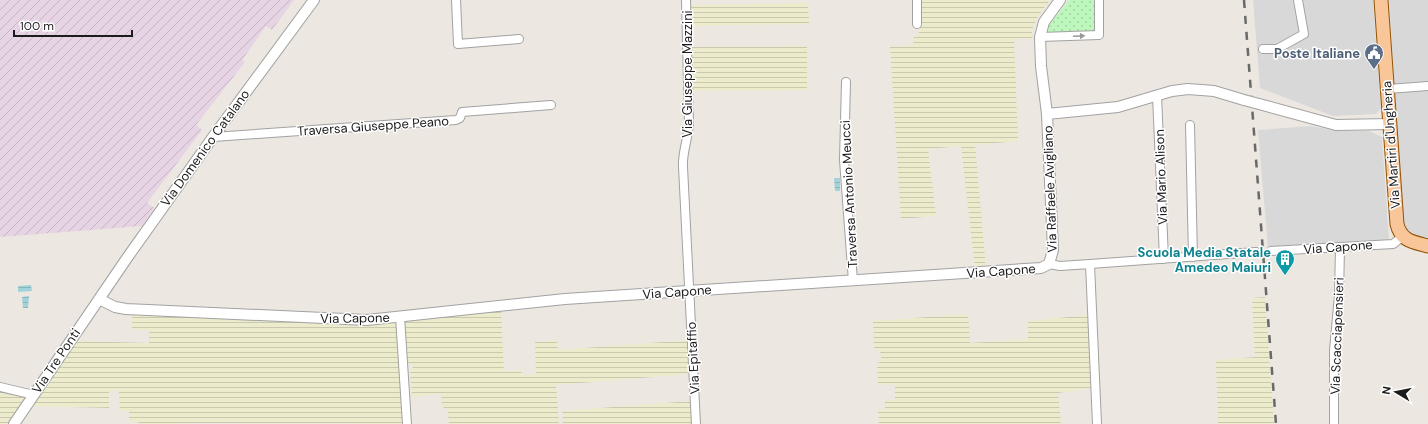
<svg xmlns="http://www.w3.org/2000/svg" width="1428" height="424" viewBox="0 0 1428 424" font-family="'DM Sans',sans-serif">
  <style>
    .residential { fill: #d9d8d8 }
    .industrial { fill: url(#industrial-furrows) }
    .farmland { fill: url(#farmland-rules) }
    .park { fill: url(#park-dots) }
    .water { fill: url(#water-rules) }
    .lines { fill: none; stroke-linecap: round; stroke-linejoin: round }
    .minor-casing { stroke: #a2a2a2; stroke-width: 10 }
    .tertiary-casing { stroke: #a2a2a2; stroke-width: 12 }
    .primary-casing { stroke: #8f5203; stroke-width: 15 }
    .minor { stroke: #fff; stroke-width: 8 }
    .tertiary { stroke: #fff; stroke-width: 10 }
    .primary { stroke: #f9c699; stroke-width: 13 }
    .rail { stroke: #696969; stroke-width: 2.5; stroke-dasharray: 8 8; stroke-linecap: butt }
    .tertiary-bridge-casing { stroke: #a2a2a2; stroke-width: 12; stroke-linecap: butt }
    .tertiary-bridge { stroke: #fff; stroke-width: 10 }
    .oneway { fill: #989898 }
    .labels { text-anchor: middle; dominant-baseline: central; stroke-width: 3; stroke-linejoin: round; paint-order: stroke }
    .service-label { font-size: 13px; font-weight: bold; fill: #4e5e75; stroke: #fff; text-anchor: end }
    .street-label { font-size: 13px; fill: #1b1b1b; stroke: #fff }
    .culture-label { font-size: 13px; font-weight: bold; fill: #0d838f; stroke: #fff; text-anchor: end }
  </style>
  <defs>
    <pattern id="industrial-furrows" width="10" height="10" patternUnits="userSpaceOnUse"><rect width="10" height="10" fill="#e6d3e4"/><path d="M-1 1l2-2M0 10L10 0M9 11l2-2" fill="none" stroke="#c5b5c3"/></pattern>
    <pattern id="farmland-rules" width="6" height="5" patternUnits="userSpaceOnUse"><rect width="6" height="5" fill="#ecebcc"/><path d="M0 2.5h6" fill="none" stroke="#cac9af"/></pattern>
    <pattern id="park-dots" width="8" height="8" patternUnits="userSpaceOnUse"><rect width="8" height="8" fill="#bef7bd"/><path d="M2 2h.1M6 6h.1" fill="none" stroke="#a3d3a2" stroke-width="1.8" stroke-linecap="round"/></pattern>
    <pattern id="water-rules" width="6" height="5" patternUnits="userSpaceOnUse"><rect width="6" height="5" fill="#a1d3da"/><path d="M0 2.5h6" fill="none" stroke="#8ab5ba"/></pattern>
  </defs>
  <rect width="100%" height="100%" fill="#ede7e1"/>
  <path class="residential" d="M 1253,0 L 1373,0 L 1381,108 L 1376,114 L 1333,116 L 1260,88 Z
    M 1389,0 L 1428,0 L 1428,241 L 1412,240 L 1404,230 Z
    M 1310,126 L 1339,131 L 1369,131 L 1382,137 L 1389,240 L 1268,248 L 1258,130 Z"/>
  <path class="industrial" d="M 0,0 L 294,0 L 272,30 L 266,26 L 242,60 L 245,62 L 196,125 L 202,130 L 147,203 L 154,208 L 142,226 L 0,237 Z"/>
  <path class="farmland" d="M 919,0 L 1050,0 L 1038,16 L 1032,30 L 1032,39 L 1014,39 L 1018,141 L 975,145 L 986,268 L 975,268 L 961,146 L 928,149 L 936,216 L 901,219 L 890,47 L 913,45 L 914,36 L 919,35 Z
    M 808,3 L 809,24 L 691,26 L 690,5 Z
    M 807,46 L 807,90 L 692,91 L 692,47 Z
    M 1265,297 L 1274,424 L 1218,424 L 1216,360 L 1255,357 L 1252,298 Z
    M 501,310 L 504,371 L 521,370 L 522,375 L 536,374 L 535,342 L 557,340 L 558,350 L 689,340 L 690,374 L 556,385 L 559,424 L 449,424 L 447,408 L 444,408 L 442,405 L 441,394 L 412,397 L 410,372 L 414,365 L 406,364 L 404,321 Z
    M 132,314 L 364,325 L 398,322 L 404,424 L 179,423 L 179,424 L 139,424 L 138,422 L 129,422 L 129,411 L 120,411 L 119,391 L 109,391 L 109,408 L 33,406 L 37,396 L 75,341 L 149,343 L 149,330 L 132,329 Z
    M 968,314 L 970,343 L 1028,339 L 1028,321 L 1089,315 L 1093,388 L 1058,393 L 1061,424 L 879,424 L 878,411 L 885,410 L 885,400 L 895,400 L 895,385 L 878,384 L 877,363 L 880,362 L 882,354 L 874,348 L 873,321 Z
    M 0,390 L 25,397 L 7,424 L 0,424 Z
    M 691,401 L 692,424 L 563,424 L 562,411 Z"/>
  <path class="park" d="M 1069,0 L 1094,0 L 1096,33 L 1046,34 L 1050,24 Z"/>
  <path class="water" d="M 834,178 L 840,178 L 840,191 L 835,191 Z
    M 31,285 L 32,291 L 18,292 L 18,286 Z
    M 29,296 L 28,308 L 23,308 L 22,297 Z"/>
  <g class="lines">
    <g class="minor-casing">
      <path id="minor" d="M 456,0 L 458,44 L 519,39
        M 686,0 L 689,124 C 688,139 682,153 683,167 L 696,424
        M 917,24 L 917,0
        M 1040,37 L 1099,35 L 1099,0
        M 1263,49 L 1277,49 L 1304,34 L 1298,0
        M 846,82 L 844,160 L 853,281
        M 1388,89 L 1428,86
        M 1157,95 L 1164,259
        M 1190,125 L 1193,257
        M 213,137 L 456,120 L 460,118 L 462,112 L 551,105
        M 1271,251 L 1393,244 L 1402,237
        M 1049,264 L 1060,266 L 1090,264 L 1256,252
        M 1090,264 L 1097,424
        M 400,317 L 407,424
        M 0,387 L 34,395
        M 1334,424 L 1334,350 L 1339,295 L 1340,248"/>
    </g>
    <g class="tertiary-casing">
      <path id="tertiary" d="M 1259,104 L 1336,125 L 1390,124
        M 1047,114 L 1118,107 L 1172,91 L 1188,89 L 1214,91 L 1244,100
        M 99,299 L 115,307 L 126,309 L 367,320 L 565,299 L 1041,268 L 1049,264 L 1053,250 L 1047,114 L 1041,66 L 1040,37 L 1044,22 L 1060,0
        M 14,424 L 127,258 L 213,137 L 314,0"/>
    </g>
    <g class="primary-casing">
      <path id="primary" d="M 1381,0 L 1397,224 C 1401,241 1413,242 1428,246"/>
    </g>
    <use href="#minor" class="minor"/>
    <use href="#tertiary" class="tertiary"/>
    <use href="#primary" class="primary"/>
    <path class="rail" d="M 1244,0 L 1276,424"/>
    <g class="tertiary-bridge-casing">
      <path id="tertiary-bridge" d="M 1244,100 L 1259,104"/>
    </g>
    <use href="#tertiary-bridge" class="tertiary-bridge"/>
  </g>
  <defs><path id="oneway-solid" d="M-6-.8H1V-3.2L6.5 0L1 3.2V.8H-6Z"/></defs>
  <use class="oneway" href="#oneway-solid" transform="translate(1079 36) rotate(-2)"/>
  <defs>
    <g id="civic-pin" transform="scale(1)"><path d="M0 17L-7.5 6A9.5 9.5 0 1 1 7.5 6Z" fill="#5c6f8a" stroke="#fff"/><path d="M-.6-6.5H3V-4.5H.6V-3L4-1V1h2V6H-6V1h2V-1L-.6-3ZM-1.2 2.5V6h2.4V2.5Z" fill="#fff"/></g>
    <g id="building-pin" transform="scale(1)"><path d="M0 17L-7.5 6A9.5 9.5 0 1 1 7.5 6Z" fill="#0f9aa8" stroke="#fff"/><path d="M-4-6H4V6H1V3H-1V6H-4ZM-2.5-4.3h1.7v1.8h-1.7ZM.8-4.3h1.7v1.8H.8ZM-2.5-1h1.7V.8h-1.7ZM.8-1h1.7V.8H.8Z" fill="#fff"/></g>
  </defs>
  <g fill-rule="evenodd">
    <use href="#civic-pin" x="1374" y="53"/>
    <use href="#building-pin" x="1285" y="259"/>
  </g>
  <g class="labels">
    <g class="service-label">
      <text x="1360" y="53">Poste Italiane</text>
    </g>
    <g class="street-label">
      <text transform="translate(687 74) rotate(-90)">Via Giuseppe Mazzini</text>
      <text transform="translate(373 126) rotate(-4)">Traversa Giuseppe Peano</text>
      <text transform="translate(1391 145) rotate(-94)">Via Martiri d'Ungheria</text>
      <text transform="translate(205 148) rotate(-54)">Via Domenico Catalano</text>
      <text transform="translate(1161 177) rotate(-92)">Via Mario Alison</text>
      <text transform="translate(1050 189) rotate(-92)">Via Raffaele Avigliano</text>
      <text transform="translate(849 194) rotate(-93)">Traversa Antonio Meucci</text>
      <text transform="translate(1338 247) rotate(-4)">Via Capone</text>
      <text transform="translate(1001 271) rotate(-4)">Via Capone</text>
      <text transform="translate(677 292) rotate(-4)">Via Capone</text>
      <text transform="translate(355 318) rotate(-1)">Via Capone</text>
      <text transform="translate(1337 336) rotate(-88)">Via Scacciapensieri</text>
      <text transform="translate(693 358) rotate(-93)">Via Epitaffio</text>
      <text transform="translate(56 361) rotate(-56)">Via Tre Ponti</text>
    </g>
    <g class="culture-label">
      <text x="1271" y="252">Scuola Media Statale<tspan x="1271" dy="15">Amedeo Maiuri</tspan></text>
    </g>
  </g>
  <g transform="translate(1396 392) rotate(280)" stroke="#ffffff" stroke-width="3" paint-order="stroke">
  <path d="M0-3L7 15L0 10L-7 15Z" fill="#1b1b1b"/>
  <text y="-6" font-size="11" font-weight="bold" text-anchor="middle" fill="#1b1b1b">N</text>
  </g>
  <path d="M14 30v6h118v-6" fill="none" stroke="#1b1b1b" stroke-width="2"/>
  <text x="20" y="30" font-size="12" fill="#1b1b1b" stroke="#ffffff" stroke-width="3" paint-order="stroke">100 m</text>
</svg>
